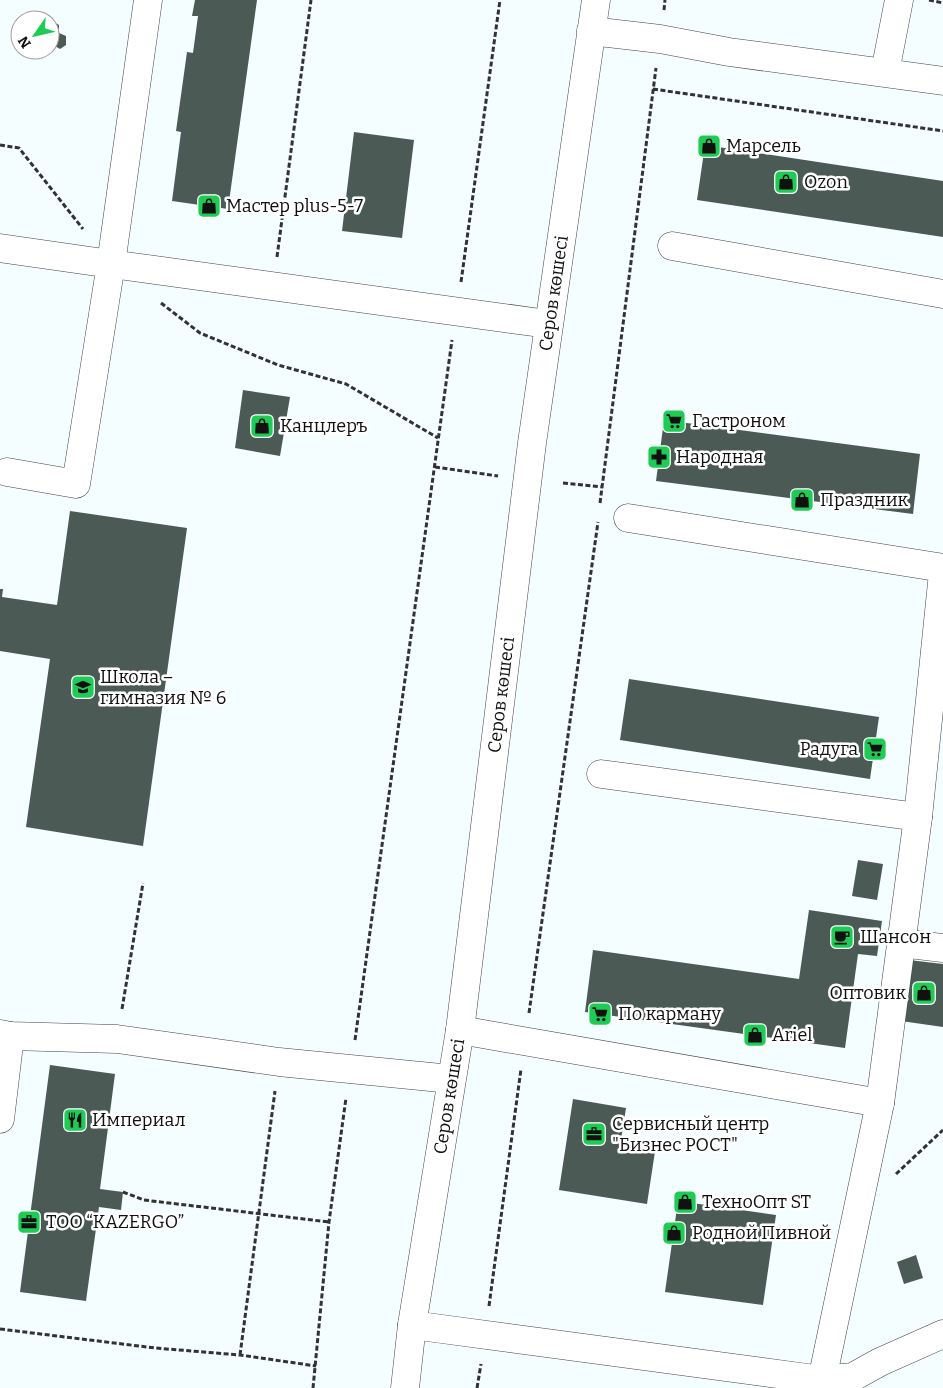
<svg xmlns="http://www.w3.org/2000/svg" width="943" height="1388" viewBox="0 0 943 1388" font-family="Bitter,serif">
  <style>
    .building { fill: #4c5a56 }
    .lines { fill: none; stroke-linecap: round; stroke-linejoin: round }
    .minor-casing { stroke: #434343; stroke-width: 29 }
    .path { stroke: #323232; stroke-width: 3; stroke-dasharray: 5 2.5; stroke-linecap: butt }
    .minor { stroke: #fff; stroke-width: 28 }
    .labels { text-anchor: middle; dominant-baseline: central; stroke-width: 5; stroke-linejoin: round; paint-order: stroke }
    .poi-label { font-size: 18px; fill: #101010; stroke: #fff; text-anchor: start }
    .street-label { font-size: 18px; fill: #101010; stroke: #fff }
  </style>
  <rect width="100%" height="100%" fill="#f4fdff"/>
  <path class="building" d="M 195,0 L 257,0 L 228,209 L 172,201 L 181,132 L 176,131 L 187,52 L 193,53 L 198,16 L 192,16 Z
    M 52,21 L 59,25 L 59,33 L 66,36 L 66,45 L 60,49 L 53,45 L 50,46 L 50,22 Z
    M 354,132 L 414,140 L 402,238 L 342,231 Z
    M 705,145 L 943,181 L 943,237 L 697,200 Z
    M 243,390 L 290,397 L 280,456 L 235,448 Z
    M 664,420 L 920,454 L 913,514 L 656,481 Z
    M 70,511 L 187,528 L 143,846 L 26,827 L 50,659 L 0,651 L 0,589 L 3,589 L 2,597 L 57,605 Z
    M 629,679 L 879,717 L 870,779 L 620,740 Z
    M 858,860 L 883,864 L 877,900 L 852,896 Z
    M 809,910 L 882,921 L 877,956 L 858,954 L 845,1048 L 585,1012 L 593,950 L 799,979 Z
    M 909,960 L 943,964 L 943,1027 L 901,1021 Z
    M 50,1065 L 115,1074 L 100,1189 L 123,1192 L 121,1210 L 99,1207 L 86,1301 L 20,1292 Z
    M 573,1099 L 626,1108 L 621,1140 L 656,1145 L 647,1204 L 559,1190 Z
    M 678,1201 L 776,1215 L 763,1305 L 665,1292 Z
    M 916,1255 L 923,1278 L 904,1284 L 897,1262 Z"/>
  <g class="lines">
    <g class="minor-casing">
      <g id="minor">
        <path d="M 148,0 L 111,264 L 548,324"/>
        <path d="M 591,31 L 660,39 L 729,52 L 943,81"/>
        <path d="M 885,72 L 899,0"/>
        <path d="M 672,246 L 943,294"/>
        <path d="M 0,248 L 111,264 L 76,484 L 7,472"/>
        <path d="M 628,518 L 943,568"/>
        <path d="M 601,774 L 918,817"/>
        <path d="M 901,943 L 943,948"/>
        <path d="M 460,1030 L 880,1103"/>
        <path d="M 0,1034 L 10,1036 L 117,1039 L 279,1062 L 451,1079"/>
        <path d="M 0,1119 L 10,1036"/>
        <path d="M 412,1325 L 822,1380 L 880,1103 L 918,817 L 943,573"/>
        <path id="s1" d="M 405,1388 L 412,1325 L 460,1030 L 532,443 L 596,0"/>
        <path d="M 821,1388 L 822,1380 L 853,1377 L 880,1362 L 943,1334"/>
      </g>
    </g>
    <path class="path" d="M 929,0 L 943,3
      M 664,10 L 665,0
      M 653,89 L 943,131
      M 0,145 L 19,148 L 83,229
      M 277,257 L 311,0
      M 461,282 L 500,0
      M 161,303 L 200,333 L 278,365 L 346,384 L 438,438
      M 435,467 L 498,476
      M 563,483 L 603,487
      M 600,503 L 656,68
      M 122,1009 L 143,883
      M 529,1013 L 598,522
      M 355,1040 L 452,340
      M 896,1174 L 943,1130
      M 123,1192 L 144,1200 L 329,1222
      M 489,1306 L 521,1069
      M 0,1329 L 155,1348 L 240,1355 L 316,1366
      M 240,1355 L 275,1091
      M 313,1388 L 329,1222 L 346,1098
      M 477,1388 L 481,1364"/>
    <use href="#minor" class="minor"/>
  </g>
  <defs>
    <g id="shop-square" transform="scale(1.25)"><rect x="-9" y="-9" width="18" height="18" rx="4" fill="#1ecb55" stroke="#fff"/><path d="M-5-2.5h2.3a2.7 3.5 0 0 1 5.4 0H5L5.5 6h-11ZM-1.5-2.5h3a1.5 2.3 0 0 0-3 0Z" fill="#111"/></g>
    <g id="supermarket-square" transform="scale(1.25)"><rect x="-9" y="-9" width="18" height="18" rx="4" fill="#1ecb55" stroke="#fff"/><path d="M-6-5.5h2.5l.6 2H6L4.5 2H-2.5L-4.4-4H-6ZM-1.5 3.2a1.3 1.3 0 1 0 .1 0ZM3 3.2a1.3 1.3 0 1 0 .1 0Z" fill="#111"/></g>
    <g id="pharmacy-square" transform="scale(1.25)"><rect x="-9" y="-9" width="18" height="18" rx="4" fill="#1ecb55" stroke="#fff"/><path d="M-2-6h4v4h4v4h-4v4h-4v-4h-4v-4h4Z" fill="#111"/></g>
    <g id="school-square" transform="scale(1.25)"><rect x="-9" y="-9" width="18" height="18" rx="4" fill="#1ecb55" stroke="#fff"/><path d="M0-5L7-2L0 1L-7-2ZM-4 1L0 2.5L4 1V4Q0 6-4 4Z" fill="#111"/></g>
    <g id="cafe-square" transform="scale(1.25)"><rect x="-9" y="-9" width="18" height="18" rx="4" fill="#1ecb55" stroke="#fff"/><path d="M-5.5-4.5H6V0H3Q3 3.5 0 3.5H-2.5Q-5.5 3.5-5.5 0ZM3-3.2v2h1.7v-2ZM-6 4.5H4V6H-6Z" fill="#111"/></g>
    <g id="restaurant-square" transform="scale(1.25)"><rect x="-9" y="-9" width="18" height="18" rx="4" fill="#1ecb55" stroke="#fff"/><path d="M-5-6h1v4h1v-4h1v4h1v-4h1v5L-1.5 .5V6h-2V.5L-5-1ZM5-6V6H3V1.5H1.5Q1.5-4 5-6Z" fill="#111"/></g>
    <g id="office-square" transform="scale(1.25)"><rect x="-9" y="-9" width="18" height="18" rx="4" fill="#1ecb55" stroke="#fff"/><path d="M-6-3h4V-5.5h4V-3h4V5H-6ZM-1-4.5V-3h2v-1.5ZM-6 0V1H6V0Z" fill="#111"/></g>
  </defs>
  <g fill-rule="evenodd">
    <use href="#shop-square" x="709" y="146"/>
    <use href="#shop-square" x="786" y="182"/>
    <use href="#shop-square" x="209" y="206"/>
    <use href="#supermarket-square" x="674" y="421"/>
    <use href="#shop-square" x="262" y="426"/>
    <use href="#pharmacy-square" x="659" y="457"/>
    <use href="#shop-square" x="802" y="500"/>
    <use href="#school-square" x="83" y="687"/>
    <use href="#supermarket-square" x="875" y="749"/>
    <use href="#cafe-square" x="842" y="937"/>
    <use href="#shop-square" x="924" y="993"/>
    <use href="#supermarket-square" x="600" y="1014"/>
    <use href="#shop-square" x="755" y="1035"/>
    <use href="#restaurant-square" x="75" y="1120"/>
    <use href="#office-square" x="594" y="1134"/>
    <use href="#shop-square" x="685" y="1202"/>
    <use href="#office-square" x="29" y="1222"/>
    <use href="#shop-square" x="674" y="1233"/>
  </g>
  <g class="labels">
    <g class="poi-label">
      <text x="726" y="146">Марсель</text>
      <text x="804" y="182">Ozon</text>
      <text x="226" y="206">Мастер plus-5-7</text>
      <text x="692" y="421">Гастроном</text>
      <text x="280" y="426">Канцлеръ</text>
      <text x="676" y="457">Народная</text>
      <text x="820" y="500">Праздник</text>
      <text x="100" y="677">Школа –<tspan x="100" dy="21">гимназия № 6</tspan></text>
      <text x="858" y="749" text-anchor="end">Радуга</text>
      <text x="860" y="937">Шансон</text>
      <text x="906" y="993" text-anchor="end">Оптовик</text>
      <text x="618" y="1014">По карману</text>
      <text x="772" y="1035">Ariel</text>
      <text x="92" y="1120">Империал</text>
      <text x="612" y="1124">Сервисный центр<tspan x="612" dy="21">"Бизнес РОСТ"</tspan></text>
      <text x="702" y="1202">ТехноОпт ST</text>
      <text x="46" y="1222">ТОО “KAZERGO”</text>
      <text x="692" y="1233">Родной Пивной</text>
    </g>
    <g class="street-label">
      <text stroke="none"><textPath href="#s1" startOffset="1105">Серов көшесі</textPath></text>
      <text stroke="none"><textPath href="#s1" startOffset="700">Серов көшесі</textPath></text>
      <text stroke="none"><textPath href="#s1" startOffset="295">Серов көшесі</textPath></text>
    </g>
  </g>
  <g transform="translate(35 35) rotate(236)"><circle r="24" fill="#ffffff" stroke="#9f9f9f"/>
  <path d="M0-4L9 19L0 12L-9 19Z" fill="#1ecb55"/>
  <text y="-8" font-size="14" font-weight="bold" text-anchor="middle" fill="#101010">N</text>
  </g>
</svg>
